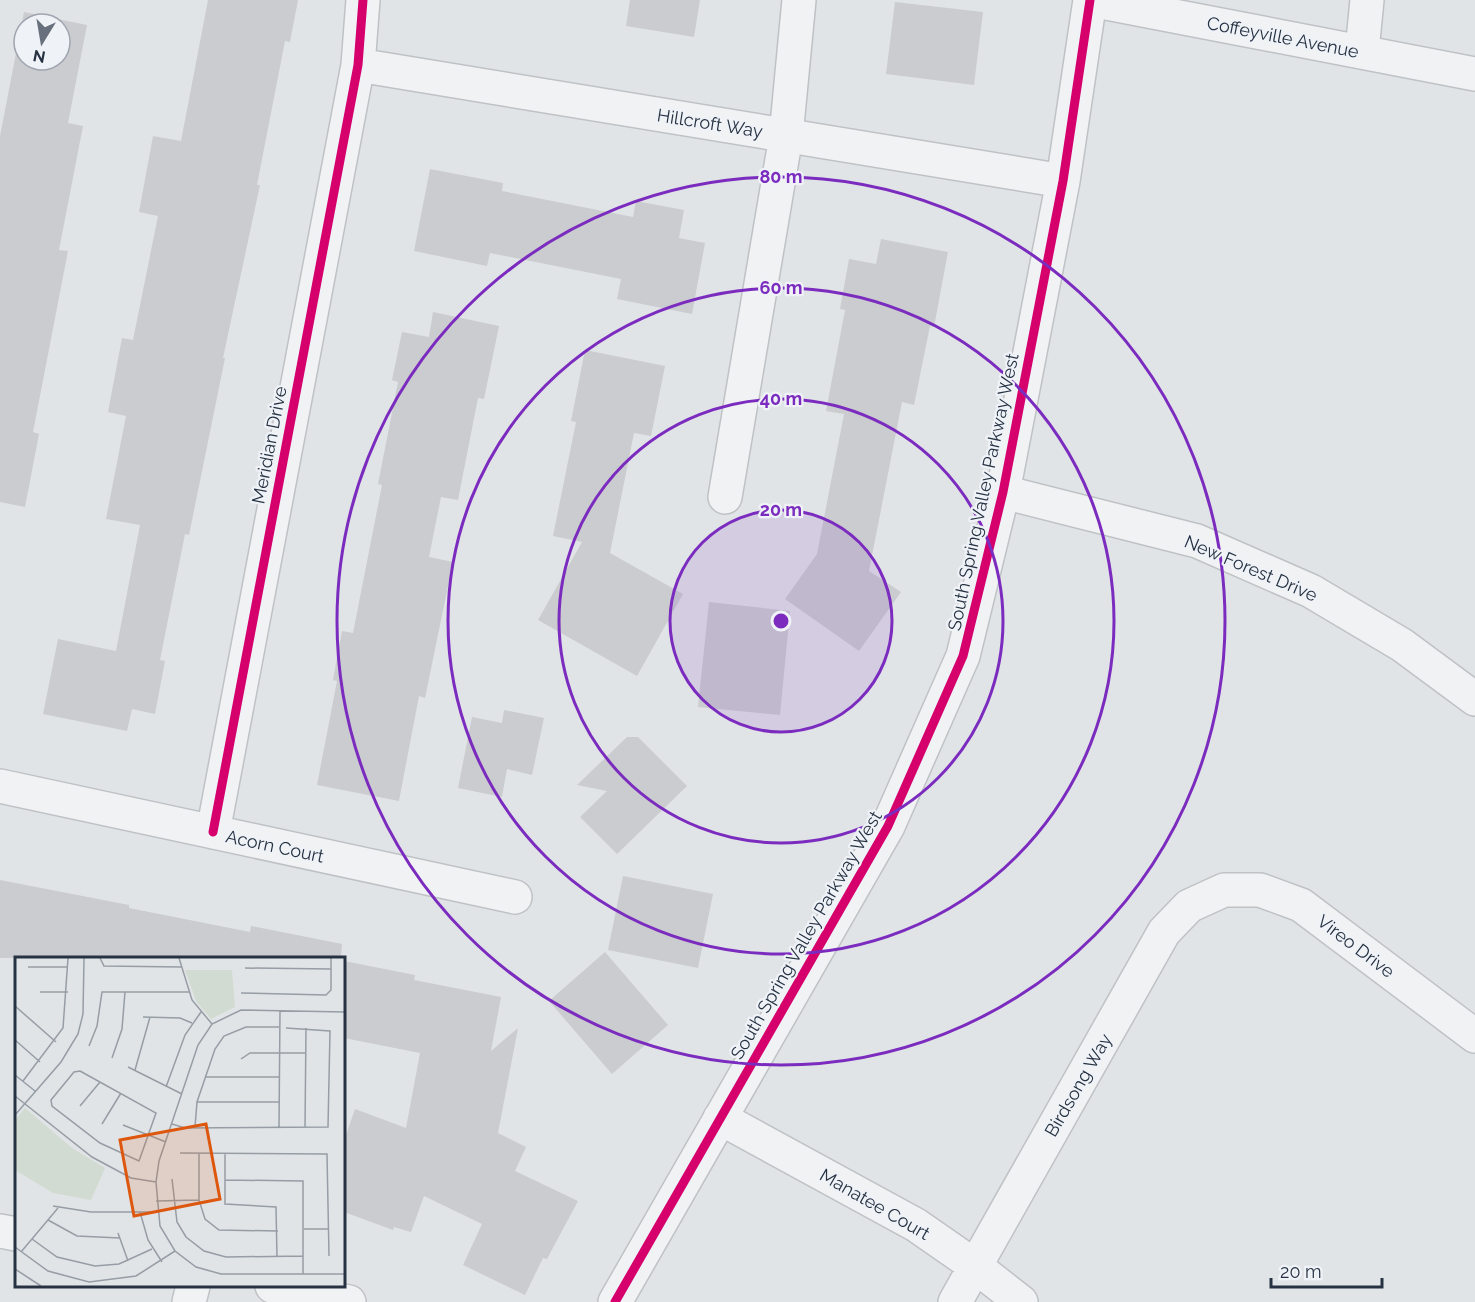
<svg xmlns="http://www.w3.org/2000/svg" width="1475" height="1302" viewBox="0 0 1475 1302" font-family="Raleway,sans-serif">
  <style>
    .building { fill: #cacccf; fill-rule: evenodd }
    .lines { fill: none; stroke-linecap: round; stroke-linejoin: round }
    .minor-casing { stroke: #bfc2c5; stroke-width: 36 }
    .minor { stroke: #f1f2f3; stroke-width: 33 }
    .cycleway-casing { stroke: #eff2f7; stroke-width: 13 }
    .cycleway { stroke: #d6006c; stroke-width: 9 }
    .ring { fill: none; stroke: #7b2cbf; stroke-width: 3 }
    .labels { text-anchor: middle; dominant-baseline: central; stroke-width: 4.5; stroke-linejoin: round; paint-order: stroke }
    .street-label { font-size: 18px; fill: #263242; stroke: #eff2f7 }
    .inset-road { fill: none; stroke: #969da5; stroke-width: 1.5 }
    .view { fill: #de570f; fill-opacity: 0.15; stroke: #de570f; stroke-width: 3 }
    .inset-edge { fill: none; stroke: #263242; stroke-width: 3 }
    .centre { fill: #7b2cbf; stroke: #eff2f7; stroke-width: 3 }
    .ring-label { font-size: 18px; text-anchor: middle; font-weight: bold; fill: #7b2cbf; stroke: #eff2f7; stroke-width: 4.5; stroke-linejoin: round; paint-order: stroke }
  </style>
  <rect width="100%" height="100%" fill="#e1e4e7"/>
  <path class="building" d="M 208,0 L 298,0 L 290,42 L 285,41 L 257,185 L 260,185 L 223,358 L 225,358 L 210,432 L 189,535 L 185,534 L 160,660 L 165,661 L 155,714 L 132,709 L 127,731 L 43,714 L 58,639 L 116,651 L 140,525 L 106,519 L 126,416 L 108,412 L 122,338 L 133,340 L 158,216 L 139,212 L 153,136 L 181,141 Z
    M 630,0 L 700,0 L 694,37 L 626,26 Z
    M 895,2 L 983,12 L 974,85 L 886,74 Z
    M 24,12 L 87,25 L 68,123 L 83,126 L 59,250 L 68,251 L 33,432 L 39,434 L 25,507 L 0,502 L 0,136 ZM 24,24 L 60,24 L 60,60 L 24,60 Z
    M 430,169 L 503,183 L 502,191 L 633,217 L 636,201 L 684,210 L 679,238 L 705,243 L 692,314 L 617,299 L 621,279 L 490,253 L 487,266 L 414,251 Z
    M 881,239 L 948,252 L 934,327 L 930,326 L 914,405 L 902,402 L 869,571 L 901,592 L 859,651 L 785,599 L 817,554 L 844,414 L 826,411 L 845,310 L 840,309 L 849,259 L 876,264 Z
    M 433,312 L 499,326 L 484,399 L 478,398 L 458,500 L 441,497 L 429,557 L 453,562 L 425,698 L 419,696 L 399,801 L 317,785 L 337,681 L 333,680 L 342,631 L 353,633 L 382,485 L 378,484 L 398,382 L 392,380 L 402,332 L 429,337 Z
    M 585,350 L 665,366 L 651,436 L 634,433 L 610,553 L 683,594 L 637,676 L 538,620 L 582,542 L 553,536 L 576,422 L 571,421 Z
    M 709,602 L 790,611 L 780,715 L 698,707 Z
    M 504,710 L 544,718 L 532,775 L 507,769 L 502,797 L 458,788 L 472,717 L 502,723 Z
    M 627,737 L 638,737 L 687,786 L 617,854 L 580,817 L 607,791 L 577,785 Z
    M 623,876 L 713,894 L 698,968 L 608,950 Z
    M 0,880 L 129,905 L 129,908 L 250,932 L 251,926 L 342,944 L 341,958 L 0,958 Z
    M 605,952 L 668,1025 L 612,1074 L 549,1001 Z
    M 344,961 L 415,975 L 414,980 L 501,997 L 491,1051 L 518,1028 L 498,1133 L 526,1147 L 515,1171 L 578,1201 L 547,1259 L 543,1258 L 525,1295 L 463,1265 L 482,1224 L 424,1196 L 411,1232 L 394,1227 L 393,1230 L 344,1212 L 344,1141 L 355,1109 L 406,1128 L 420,1053 L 344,1038 Z"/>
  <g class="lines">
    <g class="minor-casing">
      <path id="minor" d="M 1091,0 L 1475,74
        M 1362,51 L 1367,0
        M 358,65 L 1063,181
        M 1003,492 L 1197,541 L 1311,591 L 1402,645 L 1475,699
        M 725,497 L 786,136 L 799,0
        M 0,786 L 515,897
        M 213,832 L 358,65 L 363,0
        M 720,1118 L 916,1225 L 975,1266 L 1021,1302
        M 0,1231 L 16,1234
        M 272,1286 L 349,1302
        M 189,1302 L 193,1286
        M 615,1302 L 888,826 L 963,656 L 1003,492 L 1063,181 L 1090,0
        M 955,1302 L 1164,932 L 1189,906 L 1224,890 L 1260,890 L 1301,905 L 1475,1036"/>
    </g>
    <use href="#minor" class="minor"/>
    <g class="cycleway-casing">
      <path id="cycleway" d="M 213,832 L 358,65 L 363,0
        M 615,1302 L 888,826 L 963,656 L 1003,492 L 1063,181 L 1090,0"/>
    </g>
    <use href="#cycleway" class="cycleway"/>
  </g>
  <circle cx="781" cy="621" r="111" fill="#7b2cbf" fill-opacity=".12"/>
  <g class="ring">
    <circle cx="781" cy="621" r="111"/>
    <circle cx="781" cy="621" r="222"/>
    <circle cx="781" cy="621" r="333"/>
    <circle cx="781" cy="621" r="444"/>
  </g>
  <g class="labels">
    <g class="street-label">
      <text transform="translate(1283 37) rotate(11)">Coffeyville Avenue</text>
      <text transform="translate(710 123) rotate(9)">Hillcroft Way</text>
      <text transform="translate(269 445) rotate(-79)">Meridian Drive</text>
      <text transform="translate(983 492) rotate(-78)">South Spring Valley Parkway West</text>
      <text transform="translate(1251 568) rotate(23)">New Forest Drive</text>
      <text transform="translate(275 846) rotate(12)">Acorn Court</text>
      <text transform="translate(806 935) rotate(-60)">South Spring Valley Parkway West</text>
      <text transform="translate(1356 946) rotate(37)">Vireo Drive</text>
      <text transform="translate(1078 1085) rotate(-60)">Birdsong Way</text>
      <text transform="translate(875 1204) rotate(30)">Manatee Court</text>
    </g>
  </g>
  <g transform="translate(15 957)">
    <rect width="330" height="330" fill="#e1e4e7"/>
    <path d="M 170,13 L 217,13 L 220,50 L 196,62 L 181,44 ZM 10,151 L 57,191 L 90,211 L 76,243 L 38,236 L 0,213 L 0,163 Z" fill="#d2dbd1"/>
    <path class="inset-road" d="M 85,1 L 89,9 L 167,10M 164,1 L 177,43 L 197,67M 13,10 L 53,10M 230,11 L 316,12M 25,35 L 53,35M 226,36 L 311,38 L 316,33 L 316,1M 0,49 L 41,85M 330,55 L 226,53 L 197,67 L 183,88 L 144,204 L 141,225 L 145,269 L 160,294 L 181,310 L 206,317 L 330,317M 128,60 L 165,61 L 177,66M 0,83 L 25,105M 74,89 L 82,69 L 87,35 L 174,35M 97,101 L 107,72 L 110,35M 226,102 L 235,96 L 290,96M 113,110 L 167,137M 120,113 L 135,60M 65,114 L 141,156 L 124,204 L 85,186 L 37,149 L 36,143 L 59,115 ZM 0,118 L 20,134M 191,120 L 265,120M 8,124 L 48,71 L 53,1M 151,130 L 170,78 L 186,55M 0,139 L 77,200 L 116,221 L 141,225M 182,145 L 265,145M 65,149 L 85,125M 0,158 L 46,105 L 63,77 L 68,57 L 69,1M 87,167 L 106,136M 157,167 L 170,171 L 313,170 L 315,74 L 271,71M 108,168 L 151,185M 180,170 L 182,145 L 200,92 L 209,79 L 231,70 L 264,70M 264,171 L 265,54M 290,171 L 291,71M 165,196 L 312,197 L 314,299M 184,196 L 184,243 L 190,262 L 204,273 L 263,274M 210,197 L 210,247 L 261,250 L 262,300M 157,222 L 162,265 L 171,280 L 189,294 L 211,300 L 288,299M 210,223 L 288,224 L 288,317M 141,244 L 184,243M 38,249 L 76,255 L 142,255M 125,255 L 133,283 L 147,305M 33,263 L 62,279 L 105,281M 289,272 L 314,272M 103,276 L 113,304M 17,282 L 42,300 L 80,309 L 104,307 L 137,292M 0,290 L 33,314 L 74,325 L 121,319 L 160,294M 6,295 L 43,251M 0,312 L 26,329"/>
    <path class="view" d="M 191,167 L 205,242 L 119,259 L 105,183 Z"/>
    <rect width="330" height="330" class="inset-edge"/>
  </g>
  <circle cx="781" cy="621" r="9" class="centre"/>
  <g class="ring-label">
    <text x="781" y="183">80 m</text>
    <text x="781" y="294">60 m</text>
    <text x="781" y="405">40 m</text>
    <text x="781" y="516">20 m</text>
  </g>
  <g transform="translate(42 42) rotate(191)"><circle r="28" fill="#eff2f7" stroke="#9fa5af" stroke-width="1.5"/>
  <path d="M0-4.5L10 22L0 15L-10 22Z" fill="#67707c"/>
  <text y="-9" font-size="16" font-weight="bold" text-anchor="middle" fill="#263242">N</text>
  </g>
  <path d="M1271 1278v9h111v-9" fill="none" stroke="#263242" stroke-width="3"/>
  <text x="1280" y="1278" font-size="18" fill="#263242" stroke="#eff2f7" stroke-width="4.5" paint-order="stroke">20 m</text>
</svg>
